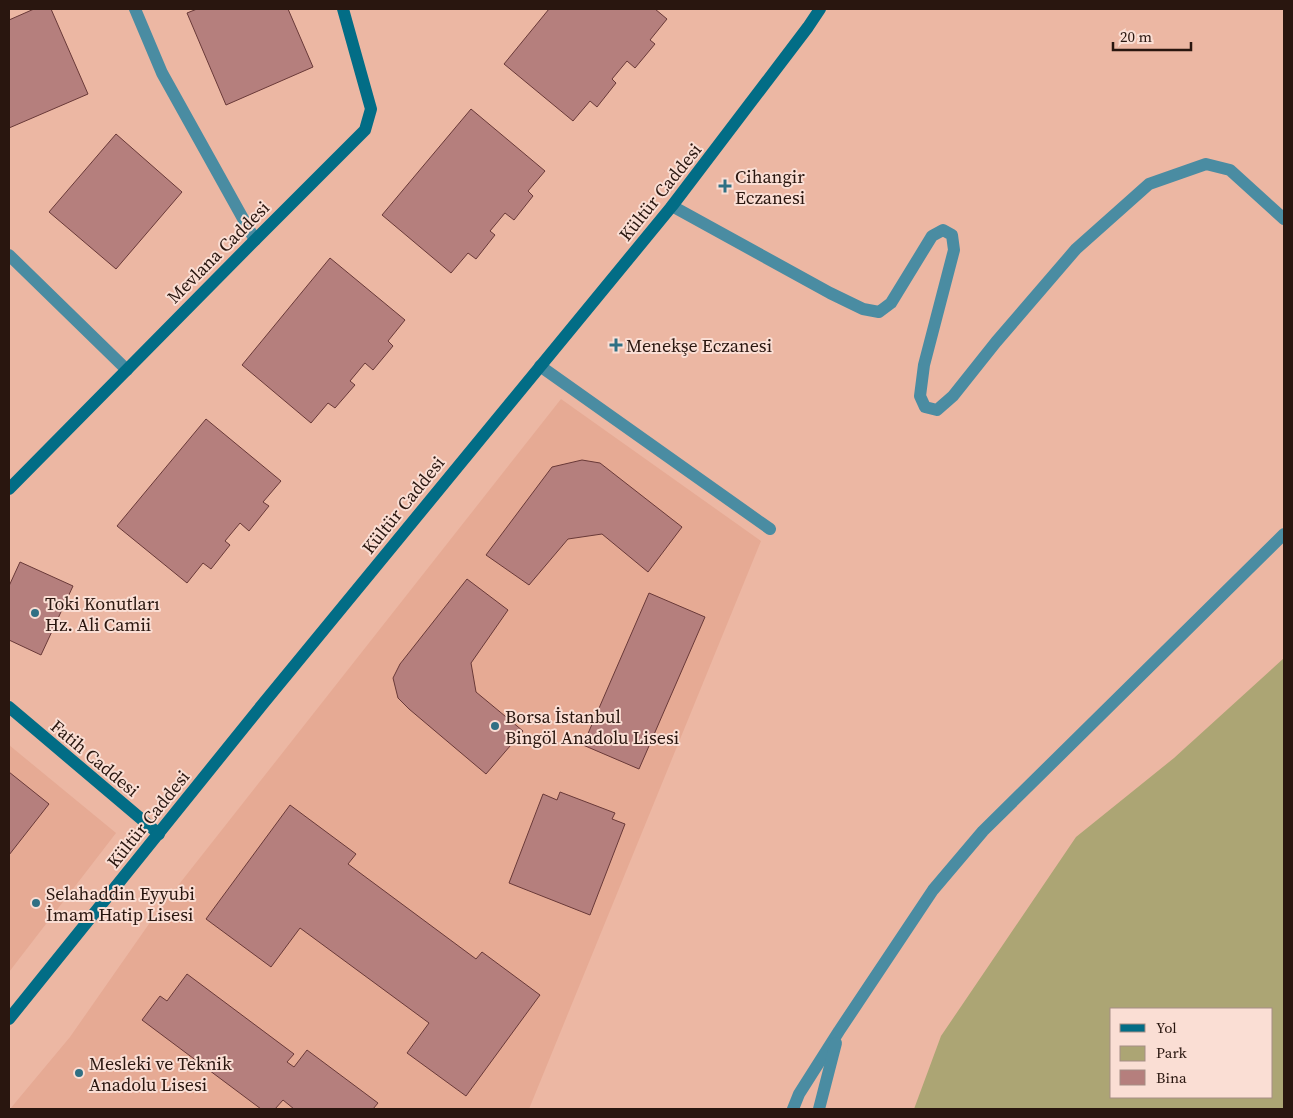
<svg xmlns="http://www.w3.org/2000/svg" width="1293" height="1118" viewBox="0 0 1293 1118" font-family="'Source Serif 4',serif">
	<rect width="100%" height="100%" fill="#ecb7a3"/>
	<!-- built -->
	<g fill="#e6aa94">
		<polygon points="561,399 761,541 529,1109 10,1109 70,1037 158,911"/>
		<polygon points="9,745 116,833 9,972"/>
	</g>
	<!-- green -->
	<path fill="#aca574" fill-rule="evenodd" d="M 1284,658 L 1284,1109 L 914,1109 L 941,1036 L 1076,837 L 1174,758 ZM 1112,1009 L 1272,1009 L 1272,1097 L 1112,1097 Z"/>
	<!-- building -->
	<g fill="#b57f7d" stroke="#693938">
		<polygon points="34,9 51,9 88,94 9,128 9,20"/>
		<polygon points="197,9 288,9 313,67 226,105 187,13"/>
		<polygon points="549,9 655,9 667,19 650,40 655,44 635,68 627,61 612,79 616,83 597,107 590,101 573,121 504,64"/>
		<polygon points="471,109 545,171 528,191 533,196 514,220 505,213 490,231 495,235 476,259 468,253 451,273 382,215"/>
		<polygon points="116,134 182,192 116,269 49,212"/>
		<polygon points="330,258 405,320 388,341 393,346 373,370 365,363 350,381 355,385 335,408 328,403 311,423 242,365"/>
		<polygon points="206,419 281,481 263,502 269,506 249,531 240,523 225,541 230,545 211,569 203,563 187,583 117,526"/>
		<polygon points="582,460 600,463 682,527 648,572 602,534 568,539 529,585 486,555 552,467"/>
		<polygon points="20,562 73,586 41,655 9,640 9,586"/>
		<polygon points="467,579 508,610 471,663 476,692 523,731 486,774 409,709 398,698 393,678 400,664"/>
		<polygon points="649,593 705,617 639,769 583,745"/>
		<polygon points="9,772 49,804 9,855"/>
		<polygon points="560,792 615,813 612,819 625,824 590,915 509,883 543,794 557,800"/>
		<polygon points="290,805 356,854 348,864 476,959 482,952 540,995 466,1096 407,1053 429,1023 300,928 271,967 206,919"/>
		<polygon points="187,974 294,1054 287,1062 294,1067 307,1050 378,1103 373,1109 294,1109 283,1100 275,1109 261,1109 142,1020 160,996 167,1001"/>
	</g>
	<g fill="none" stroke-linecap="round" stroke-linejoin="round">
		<!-- street -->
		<g stroke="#4a8ca2" stroke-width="12">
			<polyline points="135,9 162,73 255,240"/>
			<polyline points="672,206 830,293 863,309 879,312 891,303 932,236 943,230 952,235 954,250 924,365 920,396 925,407 937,410 953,396 996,342 1076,249 1149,184 1206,164 1230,170 1284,219"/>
			<polyline points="9,255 127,370"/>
			<polyline points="540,366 770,529"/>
			<polyline points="793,1109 799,1094 839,1031 933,890 983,831 1284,534"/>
			<polyline points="819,1109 836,1043"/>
		</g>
		<!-- secondary -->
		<g stroke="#026d86" stroke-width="12">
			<polyline points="9,489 255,240 365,130 371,109 343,9"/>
			<polyline points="9,707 159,834"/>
			<polyline points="9,1019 262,705 672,206 808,27 820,9"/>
		</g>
	</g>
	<!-- markers -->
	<g fill="#307084" stroke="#faded4" stroke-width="2">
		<path d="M722.5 178.5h5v5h5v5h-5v5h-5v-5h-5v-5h5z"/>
		<path d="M613.5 337.5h5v5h5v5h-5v5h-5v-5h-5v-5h5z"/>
		<circle cx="35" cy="613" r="5"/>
		<circle cx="495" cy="726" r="5"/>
		<circle cx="36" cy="903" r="5"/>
		<circle cx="79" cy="1073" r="5"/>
	</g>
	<g text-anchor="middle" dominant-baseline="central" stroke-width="4" stroke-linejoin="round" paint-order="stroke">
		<!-- poi labels -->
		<g font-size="18" fill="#29160f" stroke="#faded4" text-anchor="start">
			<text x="735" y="176">Cihangir<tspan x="735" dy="21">Eczanesi</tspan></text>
			<text x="626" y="345">Menekşe Eczanesi</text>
			<text x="45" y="603">Toki Konutları<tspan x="45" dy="21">Hz. Ali Camii</tspan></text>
			<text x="505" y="716">Borsa İstanbul<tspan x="505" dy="21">Bingöl Anadolu Lisesi</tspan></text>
			<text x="46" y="893">Selahaddin Eyyubi<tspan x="46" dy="21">İmam Hatip Lisesi</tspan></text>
			<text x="89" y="1063">Mesleki ve Teknik<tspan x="89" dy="21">Anadolu Lisesi</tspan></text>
		</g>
		<!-- street labels -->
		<g font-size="18" fill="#29160f" stroke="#faded4">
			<text transform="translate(660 192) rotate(-51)">Kültür Caddesi</text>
			<text transform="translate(218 252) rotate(-45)">Mevlana Caddesi</text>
			<text transform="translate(403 505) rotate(-51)">Kültür Caddesi</text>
			<text transform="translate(95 758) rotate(40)">Fatih Caddesi</text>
			<text transform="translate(148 819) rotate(-51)">Kültür Caddesi</text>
		</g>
	</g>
	<!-- border -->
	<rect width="1293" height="1118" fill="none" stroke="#29160f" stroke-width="20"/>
	<!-- legend -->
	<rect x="1110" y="1008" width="162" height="90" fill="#faded4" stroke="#a68e85"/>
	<rect x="1120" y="1024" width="25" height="8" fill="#026d86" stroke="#a68e85"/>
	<text x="1156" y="1033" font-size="15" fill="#29160f">Yol</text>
	<rect x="1120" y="1046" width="25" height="15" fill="#aca574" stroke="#a68e85"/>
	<text x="1156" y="1058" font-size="15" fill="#29160f">Park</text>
	<rect x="1120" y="1070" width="25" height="15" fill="#b57f7d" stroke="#a68e85"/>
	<text x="1156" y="1083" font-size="15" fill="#29160f">Bina</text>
	<!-- scale -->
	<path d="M1113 42v8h78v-8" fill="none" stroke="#29160f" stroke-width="2.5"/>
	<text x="1120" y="42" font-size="15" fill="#29160f" stroke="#faded4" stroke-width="4" paint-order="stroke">20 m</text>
</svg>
